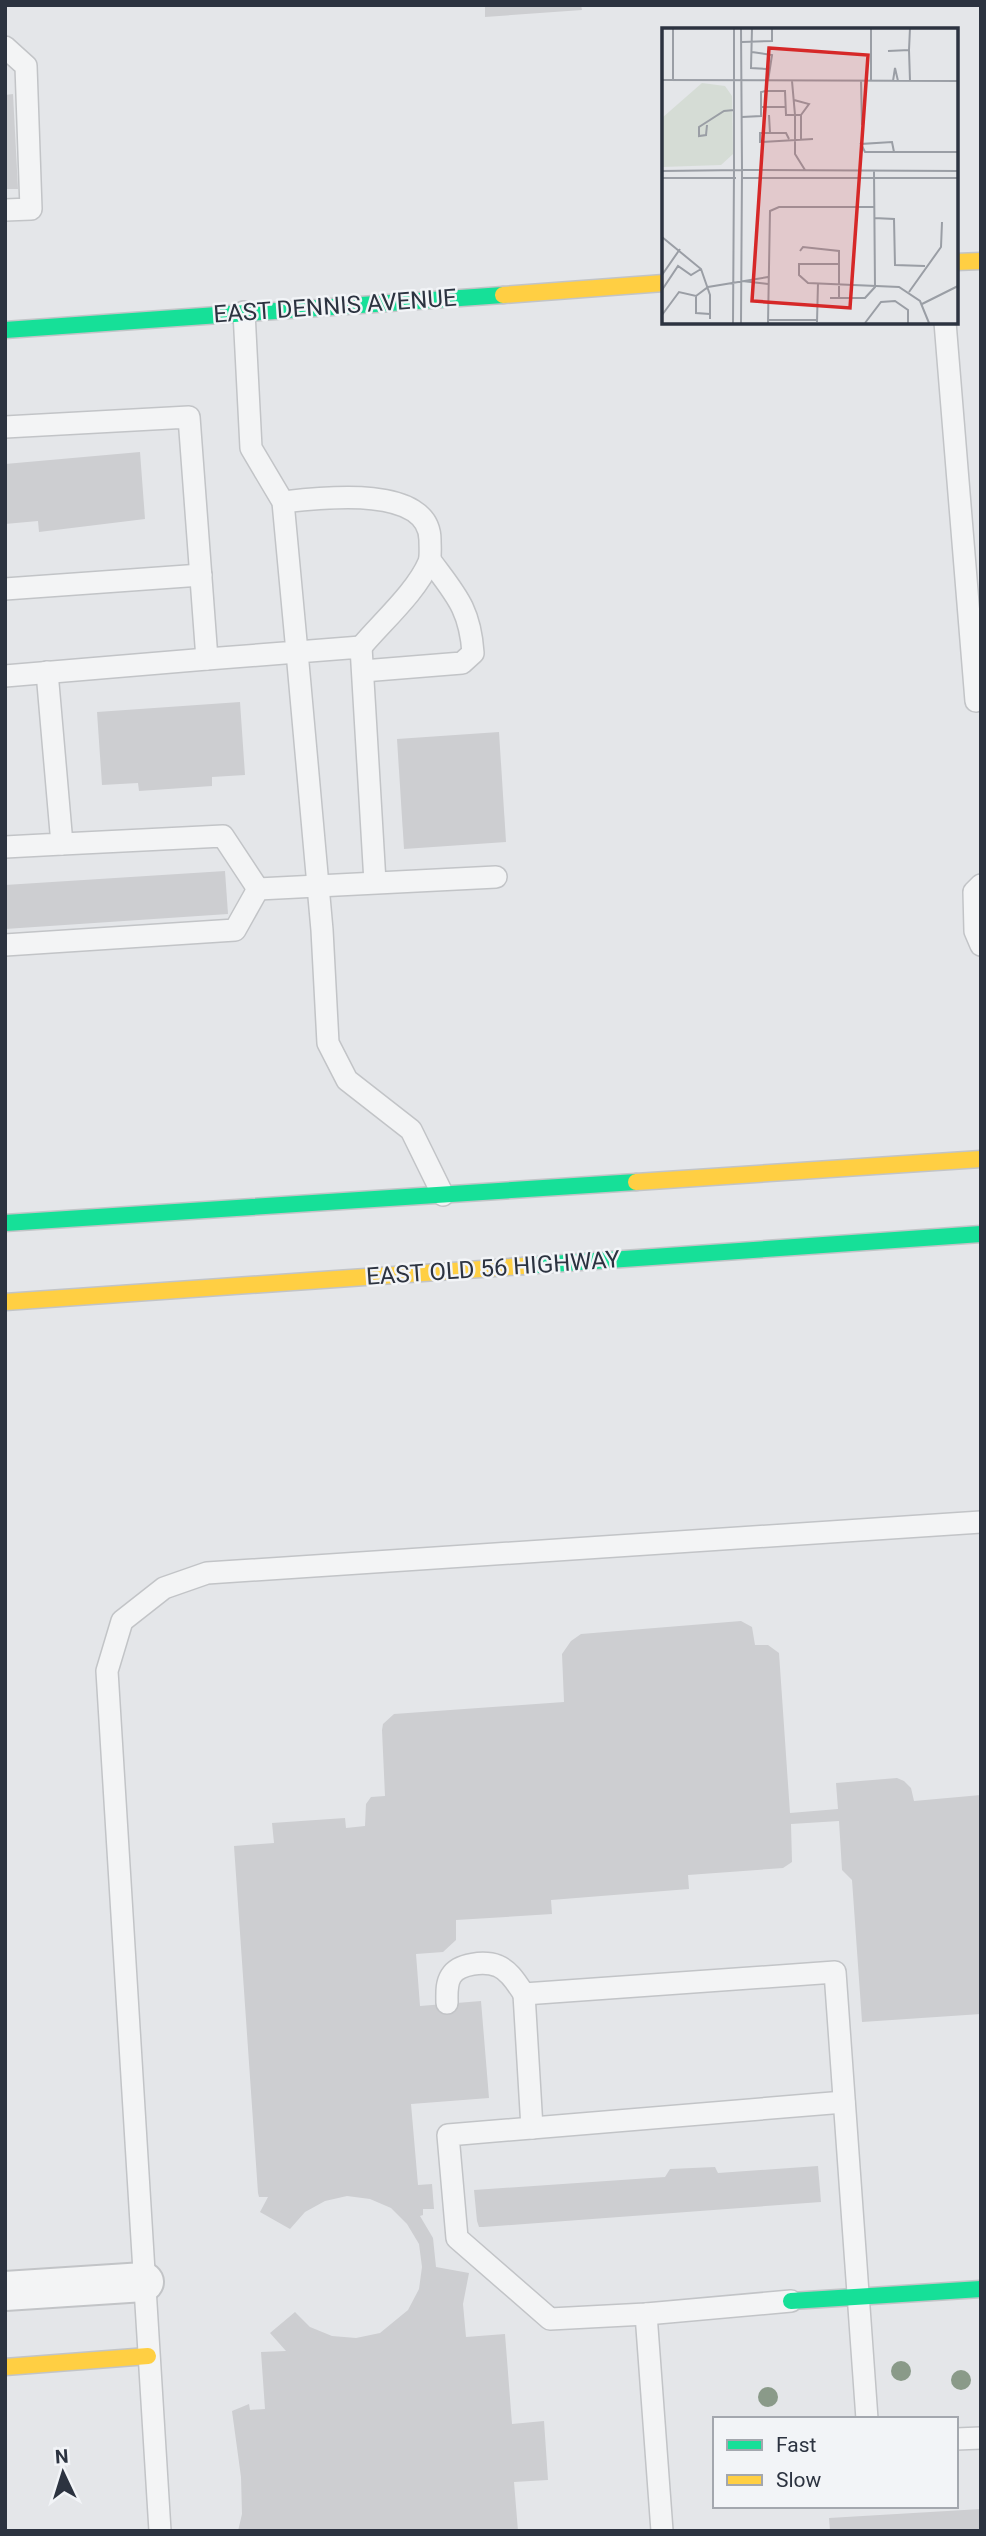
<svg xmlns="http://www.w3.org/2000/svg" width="986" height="2536" viewBox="0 0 986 2536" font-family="Roboto,sans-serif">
	<rect width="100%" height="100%" fill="#e4e6e9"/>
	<!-- building -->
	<g fill="#cdced1">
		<polygon points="485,5 581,5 582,10 485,17"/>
		<polygon points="13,94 18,189 5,189 5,95"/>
		<polygon points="140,452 145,519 39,532 38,521 5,524 5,464"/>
		<polygon points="240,702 245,775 212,777 212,786 139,791 138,783 102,785 97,712"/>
		<polygon points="499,732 506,842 404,849 397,739"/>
		<polygon points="225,871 228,914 5,929 5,885"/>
		<polygon points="741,1621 752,1627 755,1645 768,1645 779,1653 790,1813 838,1809 836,1783 897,1778 904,1781 911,1788 914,1801 981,1795 981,2014 862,2022 852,1880 842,1870 839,1821 791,1824 792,1862 783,1868 688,1875 689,1889 551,1900 552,1914 456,1920 456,1940 443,1952 416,1954 420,2006 481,2001 489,2098 411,2104 418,2185 432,2184 434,2209 423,2209 423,2215 420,2216 433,2238 436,2267 469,2273 463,2304 466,2337 505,2334 512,2424 544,2421 548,2480 514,2482 518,2531 238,2531 242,2514 241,2477 232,2411 249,2404 250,2410 265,2409 261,2352 286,2351 270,2333 295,2312 310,2327 332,2336 356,2338 380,2333 408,2310 419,2289 422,2267 419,2244 407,2224 391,2208 370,2199 347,2196 325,2201 305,2212 290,2229 260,2212 268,2197 259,2197 258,2193 234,1846 274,1843 272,1823 345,1818 346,1828 365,1826 366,1804 371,1797 385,1796 382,1730 383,1724 394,1714 564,1702 562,1654 571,1641 581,1634"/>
		<polygon points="818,2166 821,2202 483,2227 479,2227 477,2221 474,2190 665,2177 670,2169 715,2167 718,2173"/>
		<polygon points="981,2509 981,2531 830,2531 829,2518"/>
	</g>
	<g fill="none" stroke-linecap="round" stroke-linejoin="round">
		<!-- lane casing -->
		<g stroke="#c2c4c7" stroke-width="24">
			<g id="lane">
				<polyline points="5,47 26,66 31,209 5,210"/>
				<polyline points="945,322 976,701"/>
				<polyline points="5,427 189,417 207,659 297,652 283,502 251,448 244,312"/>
				<path d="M 283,502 C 319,498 430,484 430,540 C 430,547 431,556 429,562 C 417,591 382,622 361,647"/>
				<polyline points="5,589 201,575"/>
				<path d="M 363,671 L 462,663 L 473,653 C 470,608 455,594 430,560"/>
				<polyline points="5,676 207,659"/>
				<polyline points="62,844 223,836 258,889"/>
				<polyline points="5,847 62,844 47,672"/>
				<polyline points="375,882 361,647 297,652 322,930 328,1043 347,1080 411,1130 443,1195"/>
				<polyline points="981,885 974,892 975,931 981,945"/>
				<polyline points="258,889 496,877"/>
				<polyline points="5,945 235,930 258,889"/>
				<polyline points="524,1994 532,2128"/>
				<path d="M 447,2003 C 447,1994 446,1984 451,1976 C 459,1963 485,1961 498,1966 C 510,1971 517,1984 524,1994 L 835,1972 L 867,2419"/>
				<polyline points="791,2301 646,2314 550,2319 457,2238 448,2135 844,2102"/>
				<polyline points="646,2314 662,2531"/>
				<polyline points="956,2439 981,2438"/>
				<polyline points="160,2531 107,1671 122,1621 164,1588 207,1573 981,1522"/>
			</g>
		</g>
		<!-- street casing -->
		<g stroke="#c2c4c7" stroke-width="42">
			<polyline id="street" points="5,2291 144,2282"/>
		</g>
		<!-- fast casing -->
		<g stroke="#c2c4c7" stroke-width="19">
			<g id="fast">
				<polyline points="5,330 503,295"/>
				<polyline points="5,1223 636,1182"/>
				<polyline points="523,1266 981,1234"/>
				<polyline points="791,2301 981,2289"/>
			</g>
		</g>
		<!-- slow casing -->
		<g stroke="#c2c4c7" stroke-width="19">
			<g id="slow">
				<polyline points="956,262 981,261"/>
				<polyline points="503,295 664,283"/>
				<polyline points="636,1182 981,1159"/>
				<polyline points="5,1302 523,1266"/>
				<polyline points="5,2367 148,2356"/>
			</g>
		</g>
		<!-- lane -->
		<use href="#lane" stroke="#f3f4f5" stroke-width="21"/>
		<!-- street -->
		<use href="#street" stroke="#f3f4f5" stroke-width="38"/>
		<!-- fast -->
		<use href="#fast" stroke="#16e098" stroke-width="16"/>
		<!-- slow -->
		<use href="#slow" stroke="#ffcf43" stroke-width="16"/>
	</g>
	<!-- trees -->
	<g fill="#8a9a89">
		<circle cx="901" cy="2371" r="10"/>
		<circle cx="961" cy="2380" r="10"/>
		<circle cx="768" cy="2397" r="10"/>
	</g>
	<g text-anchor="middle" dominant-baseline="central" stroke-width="5" stroke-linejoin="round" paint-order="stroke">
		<!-- street labels -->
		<g font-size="24" fill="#2c3340" stroke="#f2f4f7">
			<text transform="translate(335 306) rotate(-4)">EAST DENNIS AVENUE</text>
			<text transform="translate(493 1268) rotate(-4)">EAST OLD 56 HIGHWAY</text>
		</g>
	</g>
	<!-- overview -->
	<g transform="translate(662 28)">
		<rect width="296" height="296" fill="#e4e6e9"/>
		<path d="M 40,55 L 63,58 L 70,68 L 71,126 L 59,137 L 0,139 L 0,90 Z" fill="#d5dcd5"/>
		<path fill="none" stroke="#9a9ea5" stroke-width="2" d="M 79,0 L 80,142 L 296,143M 90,0 L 89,40 L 105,41M 209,0 L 209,53M 80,14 L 110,13 L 110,0M 247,22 L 248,0M 226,23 L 247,22 L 248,53M 90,24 L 110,27 L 106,53M 0,52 L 296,53M 11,52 L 11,0M 199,53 L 200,97M 231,53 L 233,40 L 236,53M 132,72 L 147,76 L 139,87M 99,79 L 124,79M 107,87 L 108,105 L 98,105 L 98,114 L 151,111M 133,87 L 133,126 L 143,142M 133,87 L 139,87 L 139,111M 80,89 L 99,88 L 99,64 L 104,63 L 123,63 L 124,87 L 133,87 L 130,53M 45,97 L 44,107 L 37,108 L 37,99 L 62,83 L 72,82M 108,105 L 124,105 L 127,111M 232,124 L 230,114 L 199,116 L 203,124 L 296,124M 72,142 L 72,0M 0,143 L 80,142 L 79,295M 0,150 L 74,150M 80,150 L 296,150M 212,190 L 232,191 L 233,237 L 263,238M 0,209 L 39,241 L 48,267 L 48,291M 138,223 L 141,219 L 177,223 L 177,270M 177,236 L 137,236 L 137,247 L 146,255 L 237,259 L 258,273 L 267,295M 0,247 L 18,221M 80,253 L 106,256M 0,262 L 16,238 L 29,247 L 39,241M 247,264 L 279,219 L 280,194M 34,268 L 34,285 L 48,286M 168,270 L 203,270 L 213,259 L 212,143M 260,276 L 296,258M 0,287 L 17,264 L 34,268 L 46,259 L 106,249M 106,292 L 156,292M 155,294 L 156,255M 71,295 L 72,142M 106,295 L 108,183 L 117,179 L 212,179M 203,295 L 219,274 L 233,273 L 246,282 L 246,295"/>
		<path fill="#d62828" fill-opacity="0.15" stroke="#d62828" stroke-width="3.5" d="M 107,20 L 206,27 L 188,280 L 90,273 Z"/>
		<rect width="296" height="296" fill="none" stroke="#2c3340" stroke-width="3.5"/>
	</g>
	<!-- border -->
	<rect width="986" height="2536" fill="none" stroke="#2c3340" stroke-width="14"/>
	<!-- legend -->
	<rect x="713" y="2417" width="245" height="91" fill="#f2f4f7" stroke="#a3a7ae" stroke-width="2"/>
	<rect x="727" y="2440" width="35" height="10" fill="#16e098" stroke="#a3a7ae" stroke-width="2"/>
	<text x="776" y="2452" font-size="21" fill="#2c3340">Fast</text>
	<rect x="727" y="2475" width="35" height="10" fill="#ffcf43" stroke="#a3a7ae" stroke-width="2"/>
	<text x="776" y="2487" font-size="21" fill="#2c3340">Slow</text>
	<!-- north arrow -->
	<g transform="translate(63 2473) rotate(356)" stroke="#f2f4f7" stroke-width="5" paint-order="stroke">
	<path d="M0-5L12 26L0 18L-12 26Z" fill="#2c3340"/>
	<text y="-10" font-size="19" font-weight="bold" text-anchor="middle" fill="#2c3340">N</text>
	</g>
</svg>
